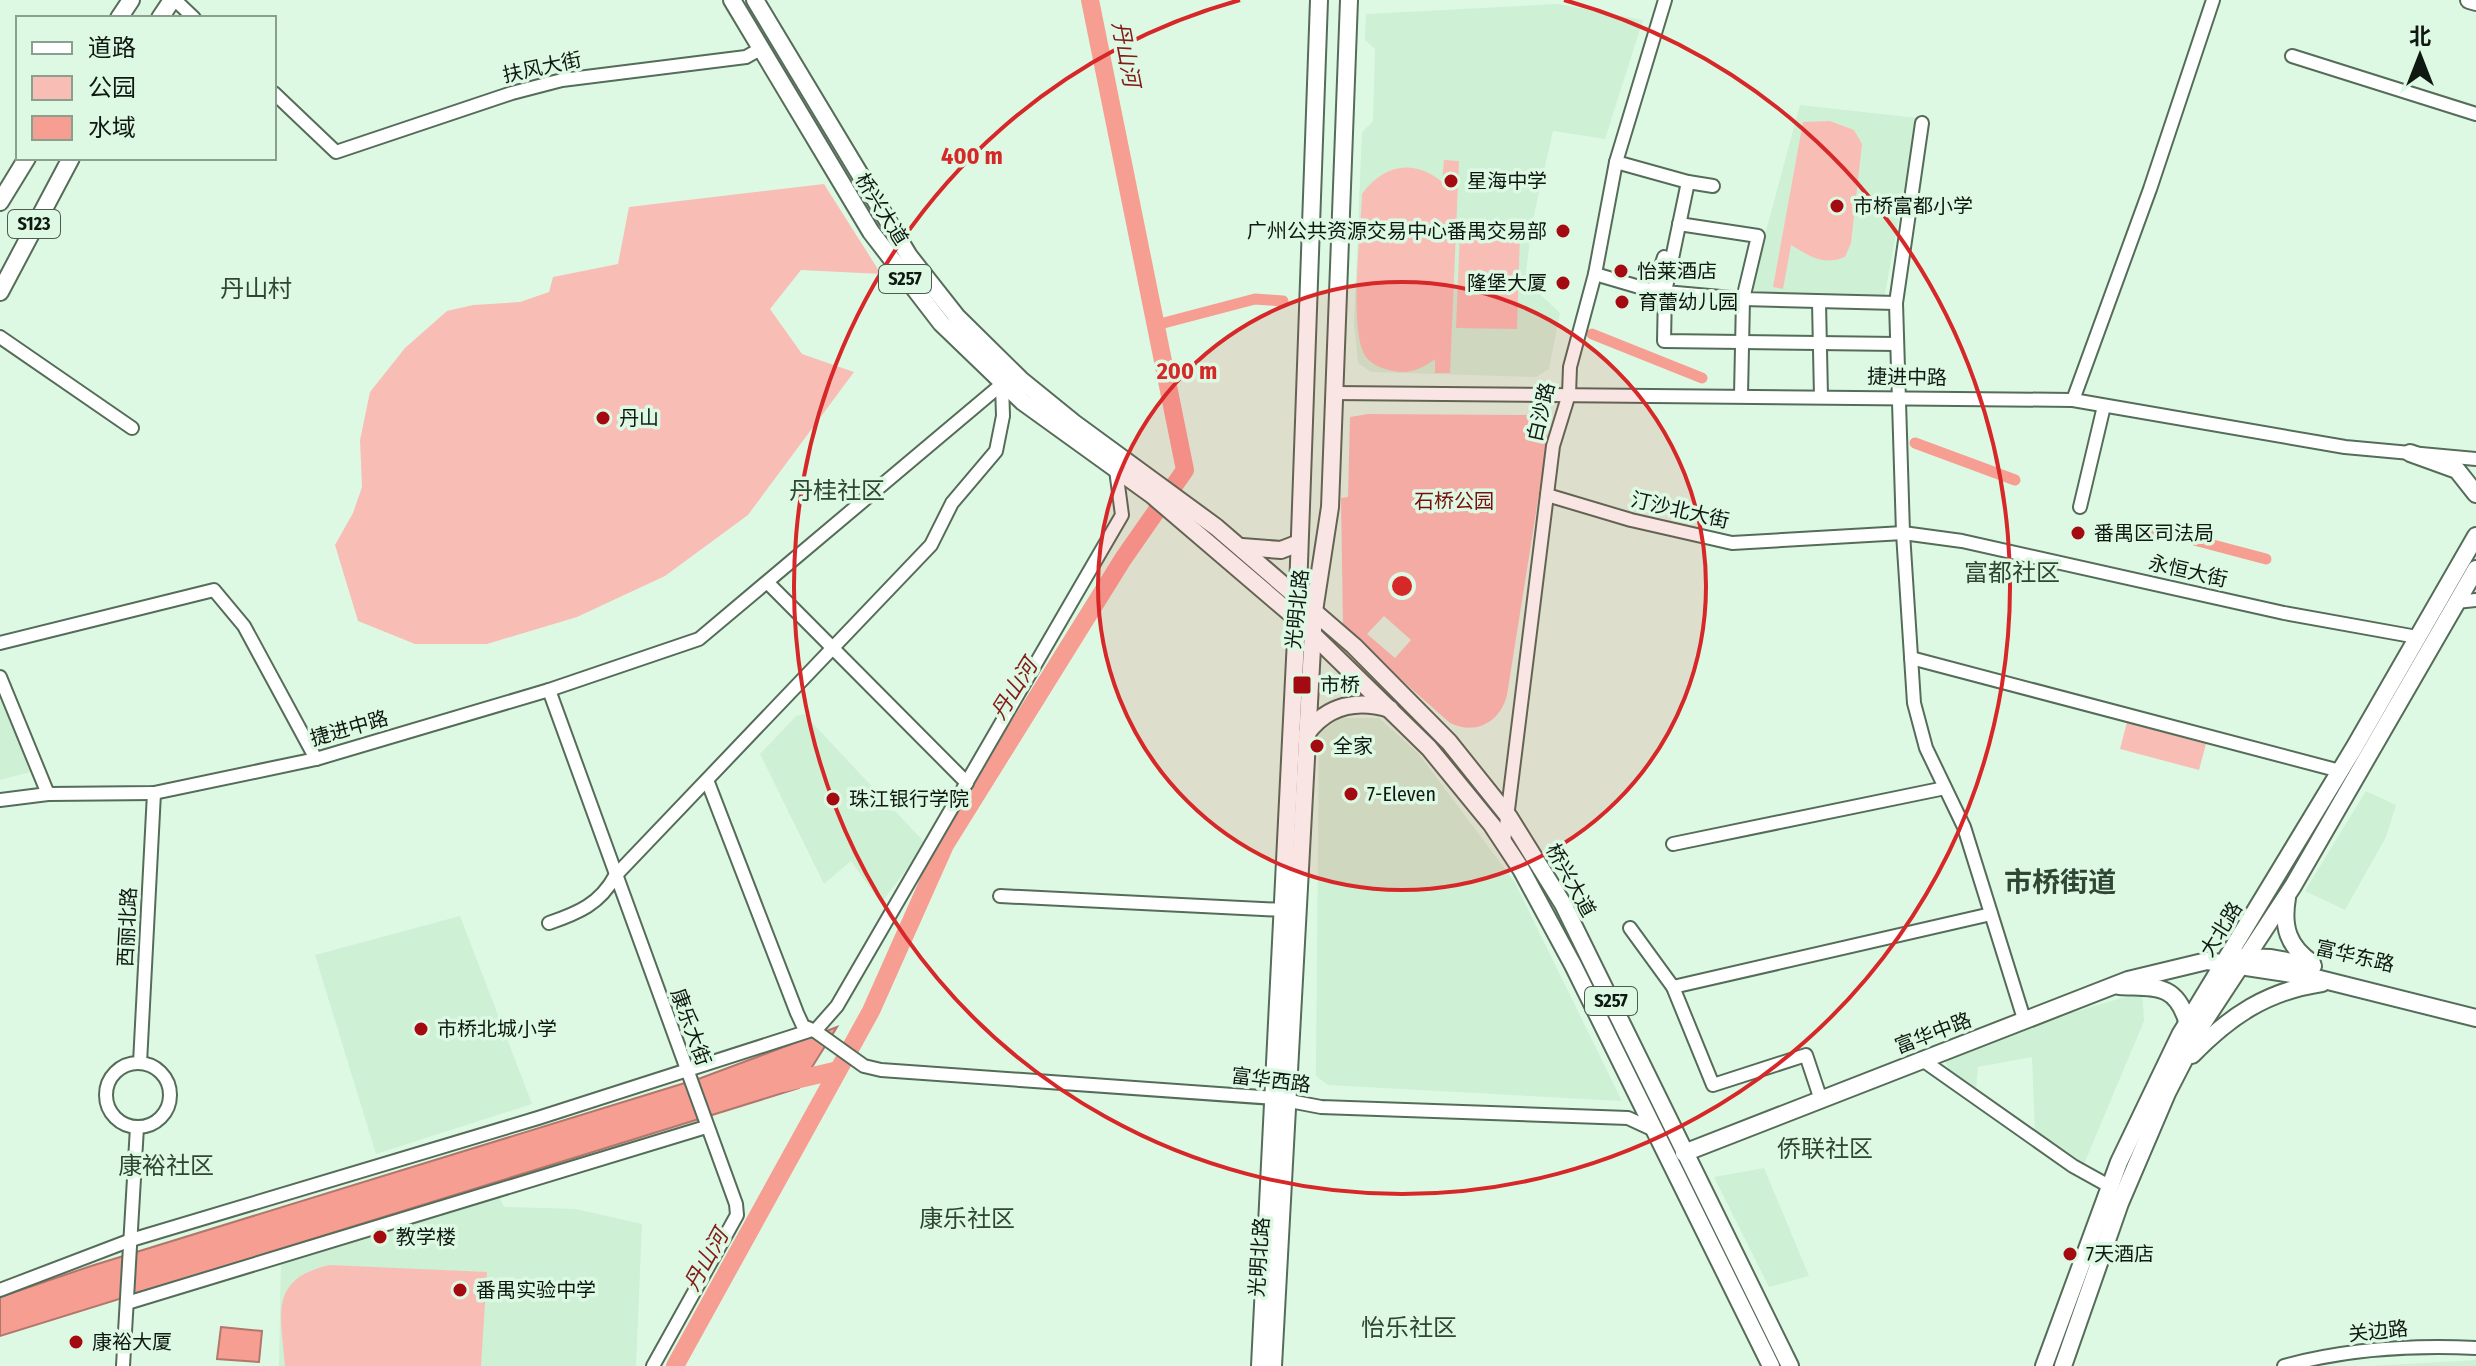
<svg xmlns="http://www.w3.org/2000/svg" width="2476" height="1366" viewBox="0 0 2476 1366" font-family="'Fira Sans Condensed','Noto Sans SC',sans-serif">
	<rect width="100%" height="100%" fill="#def9e3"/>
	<!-- built -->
	<g fill="#cef0d4">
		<polygon points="1558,4 1643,20 1605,139 1553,131 1532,224 1525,280 1560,313 1549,369 1536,377 1371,372 1358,363 1354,324 1362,132 1373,121 1375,49 1365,40 1366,14"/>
		<polygon points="1800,105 1917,118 1884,299 1749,294"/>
		<polygon points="0,695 30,772 0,780"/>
		<polygon points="804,714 926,844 881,903 851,861 824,884 760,754 796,716"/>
		<polygon points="1340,718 1379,718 1418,753 1514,881 1622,1101 1328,1085 1316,1076 1319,734"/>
		<polygon points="2366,791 2396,805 2386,837 2345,910 2305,891"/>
		<polygon points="460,916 532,1104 376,1154 315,955"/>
		<polygon points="2142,992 2144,1021 2084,1164 2035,1131 2032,1057 1978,1067 1976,1089 1952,1075 1943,1058 2030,1025"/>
		<polygon points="1764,1168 1809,1276 1769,1287 1714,1177"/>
		<polygon points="498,1194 504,1207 576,1209 642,1224 636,1366 279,1366 281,1258"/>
		<polygon points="2476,1360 2476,1366 2371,1366"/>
	</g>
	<!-- green -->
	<g fill="#f8beb6" fill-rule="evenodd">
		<path d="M 1830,121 L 1854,130 L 1862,144 L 1851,243 L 1845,257 C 1823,266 1810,256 1791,245 L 1783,289 L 1773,287 L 1803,122 Z"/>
		<path d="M 1444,160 L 1459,161 L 1450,373 L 1435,373 L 1435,359 C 1420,370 1408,375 1389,370 C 1380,368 1369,363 1364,354 C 1349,324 1361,231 1362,194 C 1384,164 1414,159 1442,182 Z"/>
		<polygon points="824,184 881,274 801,270 770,309 802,354 854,372 748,515 665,576 577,617 487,644 415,644 358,621 335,545 353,513 362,487 360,440 370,392 405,348 447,311 473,305 520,302 549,292 553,277 618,264 629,207"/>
		<polygon points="1460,232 1520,233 1517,329 1456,328"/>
		<path d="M 1368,414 L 1530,415 L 1542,418 L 1548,437 L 1507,695 C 1501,721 1476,736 1450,723 L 1343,628 L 1341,498 L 1348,497 L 1350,417 ZM 1384,616 L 1411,640 L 1395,658 L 1367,634 Z"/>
		<polygon points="2127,722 2206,744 2199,770 2120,749"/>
		<path d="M 329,1265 L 487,1272 L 481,1366 L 285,1366 C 281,1314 268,1280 329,1265 Z"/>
	</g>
	<!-- water -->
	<g fill="#f79e93" stroke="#b1766c" stroke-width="2">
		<polygon points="837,1027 799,1088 0,1336 0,1297 91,1266 701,1078"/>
		<polygon points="221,1327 262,1331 259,1362 217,1359"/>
	</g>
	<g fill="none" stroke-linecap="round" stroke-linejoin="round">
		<!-- canal -->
		<g stroke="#f79e93" stroke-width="11">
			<polyline points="1156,325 1255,299 1283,301"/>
			<polyline points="1592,334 1702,378"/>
			<polyline points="1915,443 2015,480"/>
			<polyline points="2145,527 2266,559"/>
		</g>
		<!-- river -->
		<g stroke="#f79e93" stroke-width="18">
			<polyline points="783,1083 838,1070"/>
			<polyline points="675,1366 871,1011 945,845 1123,559 1185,470 1090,0"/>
		</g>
		<!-- minor casing -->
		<g stroke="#556c59" stroke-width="16">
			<g id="minor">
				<polyline points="175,0 194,18"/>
				<polyline points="2292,56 2476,114"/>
				<polyline points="274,93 336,152 512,93 562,80 746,57 762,48"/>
				<polyline points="1922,123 1896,303 1903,533 1914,703 1926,748 1964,827 2024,1019"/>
				<polyline points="1616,162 1688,182 1665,292 1743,299 1741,395"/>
				<polyline points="1688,182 1713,186"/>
				<polyline points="1679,224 1758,236 1743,299 1896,303"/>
				<polyline points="1595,274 1653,291 1664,257"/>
				<polyline points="1665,292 1664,341 1897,344"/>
				<polyline points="1819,302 1821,397"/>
				<polyline points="0,337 132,428"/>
				<polyline points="1334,393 2073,400 2345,447 2476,459"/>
				<polyline points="2073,400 2150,189 2213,0"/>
				<polyline points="1547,495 1631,520 1732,543 1903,533 1962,541 2284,613 2417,637"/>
				<polyline points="2080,507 2104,406"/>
				<polyline points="768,583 967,783"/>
				<polyline points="2456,602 2476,600"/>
				<polyline points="0,643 214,590 244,626 316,759"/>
				<polyline points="1911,658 2340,771"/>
				<polyline points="0,677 48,794"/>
				<polyline points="549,690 736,1204 737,1215 653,1366"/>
				<polyline points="707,780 797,1013 803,1026 815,1031 837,1006 1122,515 1116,470"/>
				<polyline points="0,800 48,794 154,793 316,759 549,690 699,639 1002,384"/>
				<polyline points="1504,842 1553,446 1569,394 1570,367 1595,274 1616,162 1665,0"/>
				<polyline points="1673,844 1945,788"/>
				<polyline points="1000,896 1283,910"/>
				<path d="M 549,923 C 578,913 600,904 615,876 L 931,545 L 952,503 L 996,451 L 1003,416 L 1002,384"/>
				<polyline points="1630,928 1673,987 1713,1085 1806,1055 1820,1097"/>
				<polyline points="1673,987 1991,914"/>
				<polyline points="815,1031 864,1066 881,1070 1274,1098 1321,1107 1628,1118 1654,1130"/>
				<polyline points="1921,1059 2073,1166 2109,1186"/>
				<polyline points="140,1063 154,793"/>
				<circle cx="138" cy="1095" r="32"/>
				<polyline points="0,1290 131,1240 538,1118 809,1031"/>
				<polyline points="127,1303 706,1127"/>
				<polyline points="123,1366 137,1127"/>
				<path d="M 2284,1366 C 2346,1349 2413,1345 2476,1348"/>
			</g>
		</g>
		<!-- major casing -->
		<g stroke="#556c59" stroke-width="20">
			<g id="major">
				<polyline points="732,0 871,232 941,323 1023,402 1152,495 1297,619 1429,748 1492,825 1521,869 1573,965 1771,1366"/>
				<polyline points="755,0 909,256 957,317 1021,380 1074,423 1216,527 1354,646 1449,742 1509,817 1563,904 1790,1366"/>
				<polyline points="2469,0 2476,2"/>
				<polyline points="119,18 131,0"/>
				<polyline points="160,18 172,0"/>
				<polyline points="0,202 27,158"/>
				<polyline points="0,292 71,158"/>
				<polyline points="2410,453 2457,470 2476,494"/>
				<polyline points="1242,547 1281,550 1299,543"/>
				<path d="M 1307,733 C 1328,705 1357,699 1390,709"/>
				<path d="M 2287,898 C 2282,927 2288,946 2312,963"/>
				<polyline points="2237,957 2271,958 2313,966"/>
				<path d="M 2119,986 C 2154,988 2175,982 2187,1021"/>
				<path d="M 2192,1055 C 2230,1016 2267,991 2322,983"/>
				<polyline points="1684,1153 2128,980 2207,961 2312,977 2476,1018"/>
				<polyline points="1260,1366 1297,619 1319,0"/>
				<polyline points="1273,1366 1314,611 1330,507 1349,0"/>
				<polyline points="2044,1366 2119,1162 2180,1035 2354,748 2476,536"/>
				<polyline points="2063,1366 2120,1203 2167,1093 2203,1023 2293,886 2476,569"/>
			</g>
		</g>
		<!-- minor -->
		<use href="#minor" stroke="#fff" stroke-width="12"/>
		<!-- major -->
		<use href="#major" stroke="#fff" stroke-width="16"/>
	</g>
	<!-- distance rings -->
	<circle cx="1402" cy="586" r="304" fill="#d62828" fill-opacity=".12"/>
	<g fill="none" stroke="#d62828" stroke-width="4">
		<circle cx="1402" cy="586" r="304"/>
		<path d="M1564 0A608 608 0 1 1 1240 0"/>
	</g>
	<!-- markers -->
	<g fill="#a30b10" stroke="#def9e3" stroke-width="3">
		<circle cx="1451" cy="181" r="8"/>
		<circle cx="1837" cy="206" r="8"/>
		<circle cx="1563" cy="231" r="8"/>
		<circle cx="1621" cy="271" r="8"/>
		<circle cx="1563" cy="283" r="8"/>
		<circle cx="1622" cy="302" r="8"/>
		<circle cx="603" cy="418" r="8"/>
		<circle cx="2078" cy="533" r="8"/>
		<rect x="1292" y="675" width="20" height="20" rx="4"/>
		<circle cx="1317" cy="746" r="8"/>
		<circle cx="1351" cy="794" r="8"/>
		<circle cx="833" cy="799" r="8"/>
		<circle cx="421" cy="1029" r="8"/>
		<circle cx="380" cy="1237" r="8"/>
		<circle cx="2070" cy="1254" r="8"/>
		<circle cx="460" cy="1290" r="8"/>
		<circle cx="76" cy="1342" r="8"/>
	</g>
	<g text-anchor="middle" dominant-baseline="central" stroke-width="7" stroke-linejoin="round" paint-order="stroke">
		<!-- shield labels -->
		<g fill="#def9e3" stroke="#4d5c50" stroke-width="2">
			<rect x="8" y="210" width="52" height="28" rx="6"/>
			<rect x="879" y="265" width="52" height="28" rx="6"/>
			<rect x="1585" y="987" width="52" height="28" rx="6"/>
		</g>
		<g font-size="18" font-weight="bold" fill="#0f1911">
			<text x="34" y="224">S123</text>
			<text x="905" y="279">S257</text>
			<text x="1611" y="1001">S257</text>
		</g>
		<!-- street labels -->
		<g font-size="20" fill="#0f1911" stroke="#def9e3">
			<text transform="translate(542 67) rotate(-12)">扶风大街</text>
			<text transform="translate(882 209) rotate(58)">桥兴大道</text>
			<text transform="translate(1907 377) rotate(1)">捷进中路</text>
			<text transform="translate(1541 412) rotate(-77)">白沙路</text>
			<text transform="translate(1680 510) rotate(13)">汀沙北大街</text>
			<text transform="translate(2188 571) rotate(13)">永恒大街</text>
			<text transform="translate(1297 609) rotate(-84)">光明北路</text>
			<text transform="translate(349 728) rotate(-16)">捷进中路</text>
			<text transform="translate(1571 880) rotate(61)">桥兴大道</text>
			<text transform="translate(127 927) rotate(-87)">西丽北路</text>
			<text transform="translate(2221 929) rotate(-58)">大北路</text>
			<text transform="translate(2355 956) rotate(13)">富华东路</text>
			<text transform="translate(691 1027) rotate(70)">康乐大街</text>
			<text transform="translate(1933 1033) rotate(-21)">富华中路</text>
			<text transform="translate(1271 1080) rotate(7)">富华西路</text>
			<text transform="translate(1259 1257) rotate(-86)">光明北路</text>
			<text transform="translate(2378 1331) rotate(-6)">关边路</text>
		</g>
		<!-- poi labels -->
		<g font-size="20" fill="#0f1911" stroke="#def9e3" text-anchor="start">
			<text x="1467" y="181">星海中学</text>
			<text x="1853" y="206">市桥富都小学</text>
			<text x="1547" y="231" text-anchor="end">广州公共资源交易中心番禺交易部</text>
			<text x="1637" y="271">怡莱酒店</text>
			<text x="1547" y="283" text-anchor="end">隆堡大厦</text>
			<text x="1638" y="302">育蕾幼儿园</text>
			<text x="619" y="418">丹山</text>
			<text x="2094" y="533">番禺区司法局</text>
			<text x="1320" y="685">市桥</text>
			<text x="1333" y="746">全家</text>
			<text x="1367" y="794">7-Eleven</text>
			<text x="849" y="799">珠江银行学院</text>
			<text x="437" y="1029">市桥北城小学</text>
			<text x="396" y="1237">教学楼</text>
			<text x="2086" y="1254">7天酒店</text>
			<text x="476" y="1290">番禺实验中学</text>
			<text x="92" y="1342">康裕大厦</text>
		</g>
		<!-- park labels -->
		<g font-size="20" fill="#780f0f" stroke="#def9e3">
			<text x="1454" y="501">石桥公园</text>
		</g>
		<!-- water labels -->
		<g font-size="22" font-style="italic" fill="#821b18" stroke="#def9e3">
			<text transform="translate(1126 54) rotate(79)">丹山河</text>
			<text transform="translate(1014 689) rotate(-58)">丹山河</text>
			<text transform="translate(706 1260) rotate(-61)">丹山河</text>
		</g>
		<!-- quarter labels -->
		<g font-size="24" fill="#2f4634" stroke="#def9e3">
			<text x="256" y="289">丹山村</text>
			<text x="837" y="491">丹桂社区</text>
			<text x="2012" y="573">富都社区</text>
			<text x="1825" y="1149">侨联社区</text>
			<text x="166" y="1166">康裕社区</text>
			<text x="967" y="1219">康乐社区</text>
			<text x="1409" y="1328">怡乐社区</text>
		</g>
		<!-- district labels -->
		<g font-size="28" font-weight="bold" fill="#2f4634" stroke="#def9e3">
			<text x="2060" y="882">市桥街道</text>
		</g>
	</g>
	<circle cx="1402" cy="586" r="12" fill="#d62828" stroke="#def9e3" stroke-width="4"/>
	<g font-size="24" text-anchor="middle" font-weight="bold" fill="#d62828" stroke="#def9e3" stroke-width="7" stroke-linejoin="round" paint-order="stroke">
		<text x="972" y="164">400 m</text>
		<text x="1187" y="379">200 m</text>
	</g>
	<!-- legend -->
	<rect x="16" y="16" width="260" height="144" fill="#def9e3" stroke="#8b9f8f" stroke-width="2"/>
	<rect x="32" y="42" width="40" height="12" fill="#ffffff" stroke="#8b9f8f" stroke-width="2"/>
	<text x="88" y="56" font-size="24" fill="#0f1911">道路</text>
	<rect x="32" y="76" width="40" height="24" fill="#f8beb6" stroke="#8b9f8f" stroke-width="2"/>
	<text x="88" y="96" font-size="24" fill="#0f1911">公园</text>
	<rect x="32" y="116" width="40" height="24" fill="#f79e93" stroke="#8b9f8f" stroke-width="2"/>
	<text x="88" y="136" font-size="24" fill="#0f1911">水域</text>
	<!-- north arrow -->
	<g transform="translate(2420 56)" stroke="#def9e3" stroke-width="6" paint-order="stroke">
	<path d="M0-6L14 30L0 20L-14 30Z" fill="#0f1911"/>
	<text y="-12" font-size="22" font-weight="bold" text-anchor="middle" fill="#0f1911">北</text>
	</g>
</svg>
